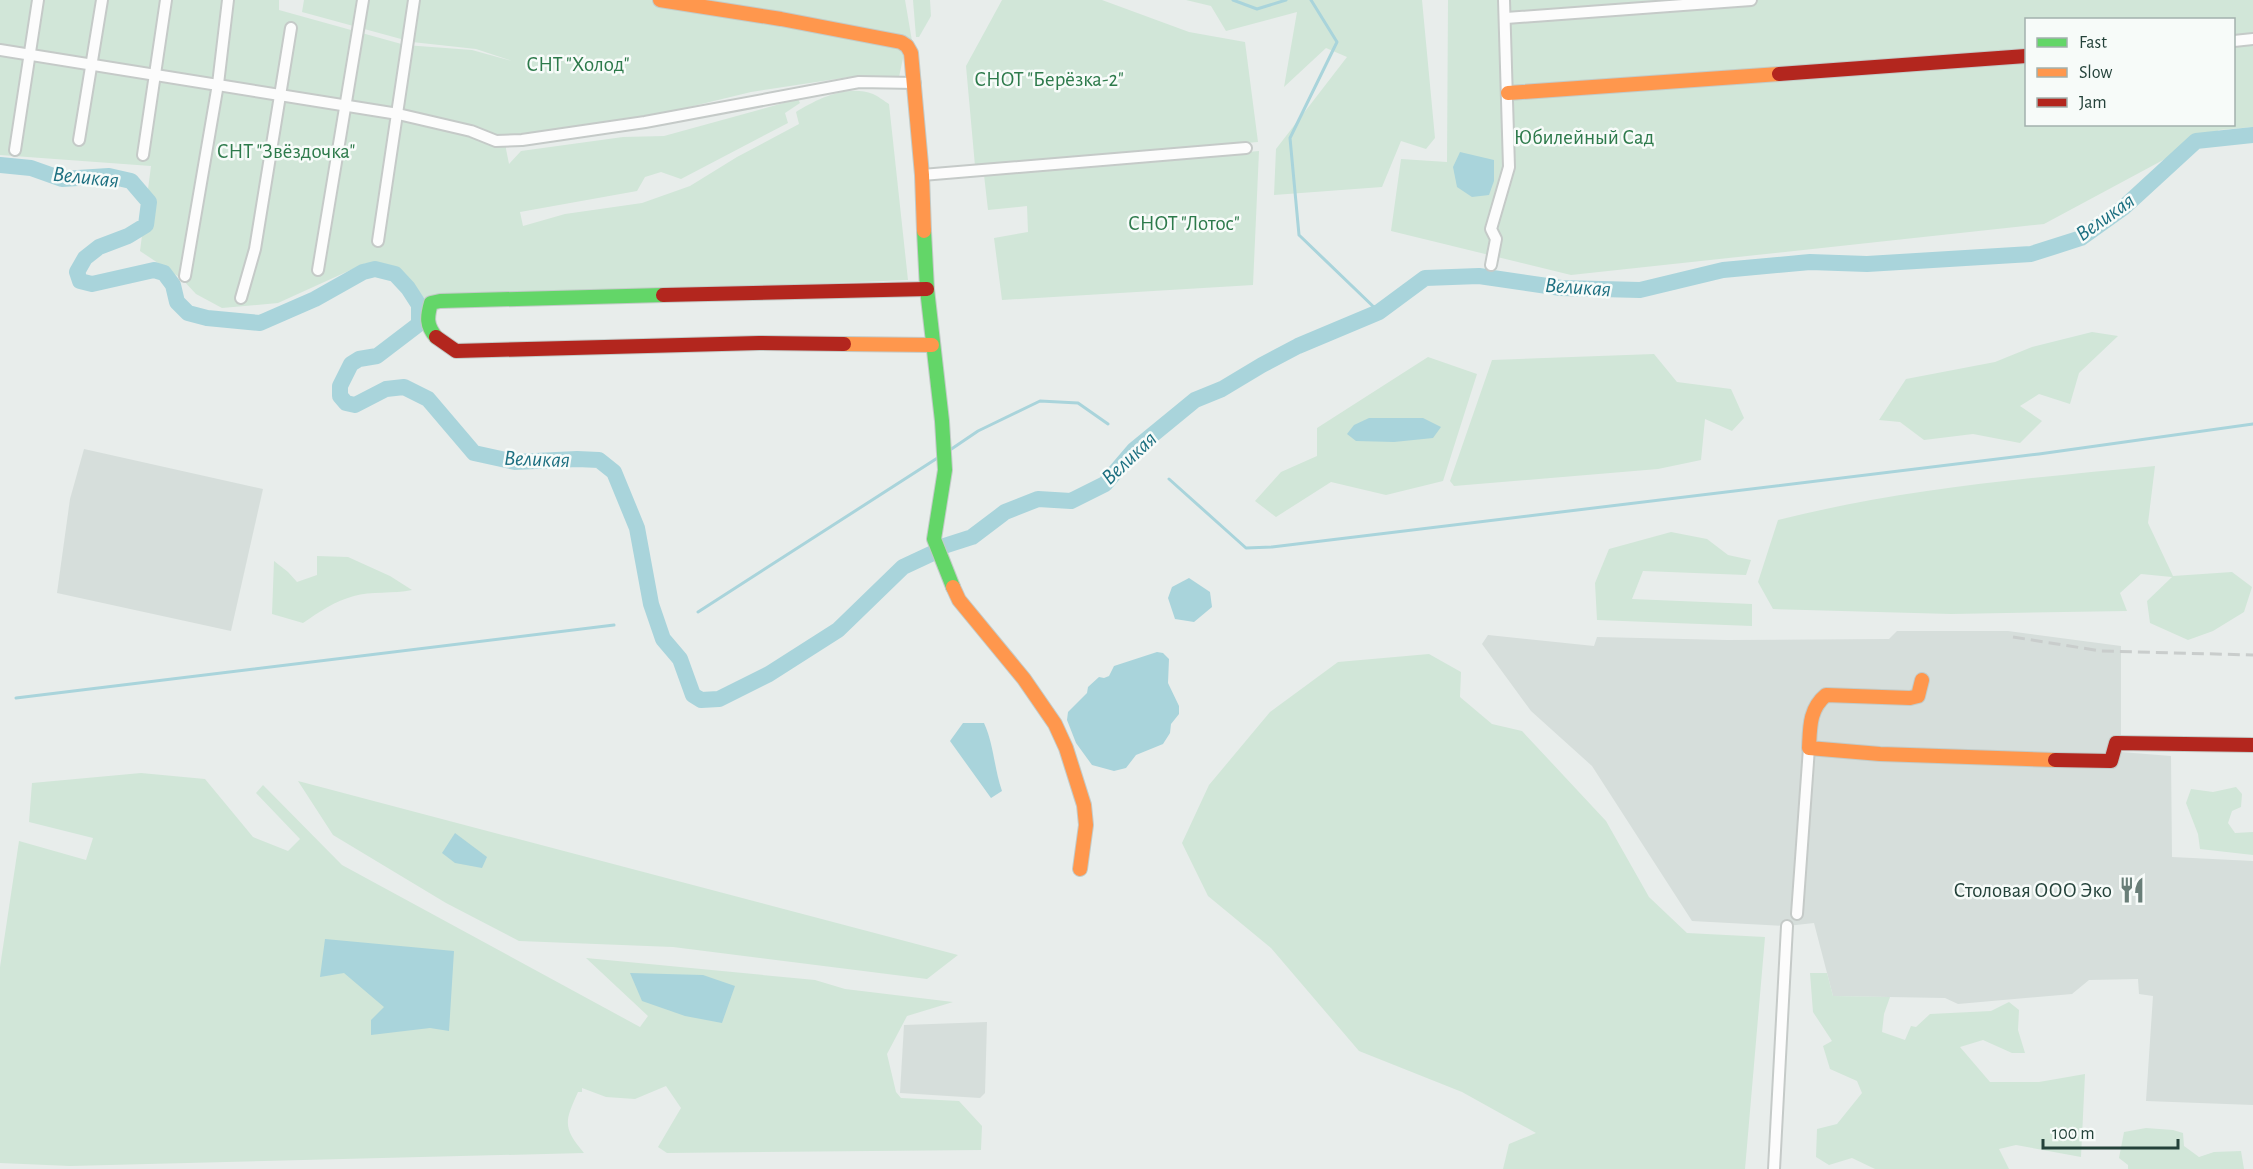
<svg xmlns="http://www.w3.org/2000/svg" width="2253" height="1169" viewBox="0 0 2253 1169" font-family="'Alegreya Sans',sans-serif">
	<rect width="100%" height="100%" fill="#e8edeb"/>
	<!-- built -->
	<g fill="#d6dedb">
		<polygon points="84,449 263,489 231,631 57,593 70,499"/>
		<polygon points="1897,631 2008,631 2121,646 2121,752 2171,756 2172,857 2253,861 2253,1105 2146,1101 2153,996 2139,994 2138,979 2089,980 2072,994 1958,1004 1945,998 1833,996 1814,923 1787,926 1692,921 1592,766 1531,711 1482,644 1488,635 1594,646 1597,637 1727,640 1889,639"/>
		<polygon points="987,1022 985,1093 980,1098 900,1093 904,1025"/>
	</g>
	<!-- green -->
	<g fill="#d1e6d8" fill-rule="evenodd">
		<path d="M 0,0 L 279,0 L 279,10 L 405,45 L 472,50 L 512,61 L 476,49 L 412,42 L 302,12 L 304,0 L 905,0 L 912,41 L 905,49 L 899,77 L 856,76 L 751,92 L 681,109 L 561,133 L 506,139 L 506,149 L 509,164 L 521,151 L 623,137 L 664,136 L 798,99 L 800,103 L 785,113 L 788,123 L 681,179 L 661,172 L 645,177 L 637,191 L 520,212 L 523,226 L 565,214 L 642,203 L 690,186 L 737,157 L 799,124 L 796,112 C 817,99 847,84 873,94 C 878,96 884,101 889,104 L 908,280 L 426,300 L 392,268 L 366,263 L 278,303 L 222,308 L 196,294 L 182,279 L 140,251 L 151,166 L 0,155 Z"/>
		<polygon points="913,0 930,0 931,16 919,37 916,37"/>
		<polygon points="1002,0 1102,0 1189,32 1245,42 1258,142 975,166 966,66"/>
		<polygon points="1186,0 1422,0 1435,138 1426,149 1401,141 1382,187 1274,195 1276,149 1347,57 1326,48 1284,87 1297,12 1226,31 1211,6"/>
		<path d="M 1448,0 L 2253,0 L 2253,127 L 2219,130 L 2044,224 L 1571,275 L 1391,231 L 1401,159 L 1447,162 ZM 2026,20 L 2234,20 L 2234,124 L 2026,124 Z"/>
		<polygon points="1259,151 1253,285 1002,300 994,238 1028,232 1027,206 988,210 984,175"/>
		<polygon points="2092,332 2118,336 2079,373 2070,404 2039,394 2020,406 2042,421 2020,443 1973,434 1924,440 1900,422 1879,420 1906,379 1995,362 2032,347"/>
		<polygon points="1654,354 1677,382 1731,389 1744,418 1732,431 1705,419 1701,460 1658,469 1454,486 1450,481 1492,360"/>
		<polygon points="1428,357 1477,374 1443,481 1386,495 1331,482 1276,517 1255,501 1281,472 1317,456 1317,428"/>
		<path d="M 2155,466 L 2148,523 L 2173,576 L 2232,572 L 2252,587 L 2244,612 L 2213,631 L 2188,640 L 2150,623 L 2147,601 L 2172,577 L 2141,574 L 2120,593 L 2127,611 L 1951,614 L 1773,609 L 1758,582 L 1778,520 C 1901,489 2029,478 2155,466 Z"/>
		<polygon points="1671,532 1707,539 1728,555 1751,560 1746,575 1643,571 1632,599 1752,604 1752,626 1597,620 1595,583 1609,549"/>
		<path d="M 317,556 L 348,557 L 390,576 L 412,590 C 394,594 370,591 354,596 C 335,601 319,612 303,623 L 272,614 L 274,561 L 288,572 L 297,582 L 317,575 Z"/>
		<polygon points="1429,654 1461,672 1460,697 1492,724 1522,731 1606,821 1649,897 1687,933 1765,937 1745,1169 1503,1169 1509,1144 1536,1133 1462,1092 1359,1051 1271,948 1208,896 1182,843 1209,785 1270,712 1338,662"/>
		<path d="M 141,773 L 205,779 L 253,837 L 288,851 L 300,839 L 256,793 L 263,785 L 342,865 L 640,1027 L 648,1016 L 586,958 L 815,980 L 845,989 L 953,1002 L 907,1016 L 887,1054 L 896,1092 L 901,1098 L 959,1101 L 982,1126 L 981,1150 L 667,1153 L 658,1147 L 681,1108 L 666,1086 L 635,1099 L 606,1097 L 582,1088 L 582,1092 L 578,1092 C 565,1121 562,1127 584,1153 L 70,1166 L 0,1163 L 0,967 L 19,841 L 86,860 L 93,838 L 29,822 L 32,783 Z"/>
		<polygon points="298,781 958,955 927,979 673,947 519,941 446,903 333,835"/>
		<polygon points="2236,787 2242,794 2241,807 2232,811 2228,823 2235,833 2253,832 2253,855 2200,849 2198,834 2186,803 2191,789 2213,792"/>
		<polygon points="1810,973 1827,973 1833,996 1890,997 1884,1014 1882,1032 1905,1040 1911,1026 1916,1027 1930,1014 1991,1011 2009,1002 2019,1010 2018,1030 2025,1053 2012,1053 1983,1040 1960,1047 1990,1082 2039,1082 2085,1074 2081,1157 2016,1145 1999,1149 2009,1169 1875,1169 1852,1158 1829,1165 1816,1157 1817,1129 1837,1124 1862,1093 1857,1081 1830,1069 1823,1046 1832,1041 1813,1012"/>
		<polygon points="2146,1128 2173,1130 2183,1133 2184,1146 2199,1157 2214,1152 2241,1151 2244,1169 2128,1169 2128,1165 2119,1158 2124,1132"/>
	</g>
	<!-- water -->
	<g fill="#a9d4db">
		<polygon points="1460,152 1494,160 1494,181 1489,195 1472,197 1457,187 1453,167"/>
		<polygon points="1369,418 1423,418 1441,427 1433,438 1394,442 1356,441 1347,434 1354,425"/>
		<polygon points="1189,578 1210,592 1212,607 1194,622 1175,619 1168,598 1172,587"/>
		<polygon points="1157,652 1163,653 1169,659 1168,683 1179,706 1179,714 1171,724 1170,733 1163,744 1136,755 1126,768 1114,771 1092,765 1076,743 1067,720 1068,712 1087,693 1088,687 1099,677 1104,678 1109,676 1114,666"/>
		<path d="M 963,723 L 984,723 C 994,745 994,768 1002,791 L 991,798 L 950,741 Z"/>
		<polygon points="455,833 487,857 482,868 455,863 442,853"/>
		<polygon points="325,939 454,951 449,1031 430,1028 371,1035 371,1020 384,1007 344,973 320,977"/>
		<polygon points="630,973 703,975 735,986 722,1023 685,1016 642,1001"/>
	</g>
	<g fill="none" stroke-linecap="round" stroke-linejoin="round">
		<!-- stream -->
		<g stroke="#a9d4db" stroke-width="3">
			<polyline points="1233,0 1257,9 1286,0"/>
			<polyline points="1311,0 1337,42 1290,138 1299,235 1379,312"/>
			<polyline points="947,452 978,431 1040,401 1078,403 1108,424"/>
			<polyline points="1169,479 1246,548 1272,547 2039,454 2253,424"/>
			<polyline points="698,612 939,457"/>
			<polyline points="16,698 614,625"/>
		</g>
		<!-- river -->
		<g stroke="#a9d4db" stroke-width="16">
			<polyline points="0,165 31,168 62,179 109,176 131,181 149,202 146,225 128,236 99,247 85,258 77,272 80,281 92,284 154,270 164,273 173,285 177,302 188,313 207,318 260,323 315,299 363,272 375,269 395,274 408,288 419,305 419,324 377,356 359,359 351,364 340,386 340,396 346,403 355,405 386,389 404,387 428,399 474,453 515,462 577,459 599,460 614,472 637,528 651,604 663,639 680,659 693,695 701,700 719,699 769,674 838,630 903,567 933,553"/>
			<polyline points="944,546 972,537 1005,512 1038,499 1071,501 1105,484 1134,450 1195,400 1222,389 1262,365 1298,346 1379,312 1425,278 1479,276 1561,288 1640,290 1723,270 1810,262 1867,264 2031,254 2081,238 2123,208 2196,141 2253,135"/>
		</g>
		<!-- street casing -->
		<g stroke="#c5cac8" stroke-width="14">
			<g id="street">
				<polyline points="1506,18 1751,0"/>
				<polyline points="2234,41 2253,39"/>
				<polyline points="0,50 398,114 471,131 496,141 522,140 645,122 859,82 915,83"/>
				<polyline points="79,140 102,0"/>
				<polyline points="15,150 38,0"/>
				<polyline points="143,155 166,0"/>
				<polyline points="922,175 1246,148"/>
				<polyline points="378,241 414,0"/>
				<polyline points="1491,265 1496,239 1491,229 1509,167 1504,0"/>
				<polyline points="318,270 363,0"/>
				<polyline points="185,276 218,84 228,0"/>
				<polyline points="241,298 255,249 291,28"/>
				<polyline points="1797,914 1809,748"/>
				<polyline points="1774,1169 1787,926"/>
			</g>
		</g>
		<!-- fast casing -->
		<g stroke="#c3cbc8" stroke-width="16">
			<g id="fast">
				<polyline points="924,231 927,289 942,421 945,470 934,539 953,587"/>
				<path d="M 436,337 C 426,325 427,317 431,303 L 440,301 L 663,295"/>
			</g>
		</g>
		<!-- slow casing -->
		<g stroke="#c3cbc8" stroke-width="16">
			<g id="slow">
				<polyline points="660,0 781,19 901,42 907,46 911,53 922,175 924,231"/>
				<polyline points="1508,93 1779,74"/>
				<polyline points="844,344 932,345"/>
				<polyline points="953,587 959,600 1024,679 1055,724 1066,748 1084,805 1086,825 1080,869"/>
				<path d="M 1922,680 L 1918,696 L 1910,698 L 1826,695 C 1809,709 1810,728 1809,748 L 1880,754 L 2055,760"/>
			</g>
		</g>
		<!-- jam casing -->
		<g stroke="#c3cbc8" stroke-width="16">
			<g id="jam">
				<polyline points="1779,74 2026,56"/>
				<polyline points="663,295 927,289"/>
				<polyline points="436,337 456,351 759,343 844,344"/>
				<polyline points="2055,760 2111,761 2116,743 2253,745"/>
			</g>
		</g>
		<!-- street -->
		<use href="#street" stroke="#fcfcfc" stroke-width="10"/>
		<!-- fast -->
		<use href="#fast" stroke="#63d668" stroke-width="14"/>
		<!-- slow -->
		<use href="#slow" stroke="#ff974d" stroke-width="14"/>
		<!-- jam -->
		<use href="#jam" stroke="#b3261e" stroke-width="14"/>
		<!-- rail -->
		<polyline stroke="#c9cdcc" stroke-width="3" stroke-dasharray="12 6" stroke-linecap="butt" points="2013,637 2101,651 2253,655"/>
	</g>
	<!-- icons -->
	<defs>
		<g id="restaurant-bare" transform="scale(2.07)"><path d="M-5-6h1v4h1v-4h1v4h1v-4h1v5L-1.5 .5V6h-2V.5L-5-1ZM5-6V6H3V1.5H1.5Q1.5-4 5-6Z" fill="#697e78" stroke="#f7fbf9" stroke-width="2.5" paint-order="stroke"/></g>
	</defs>
	<g fill-rule="evenodd">
		<use href="#restaurant-bare" x="2132" y="890"/>
	</g>
	<g text-anchor="middle" dominant-baseline="central" stroke-width="5" stroke-linejoin="round" paint-order="stroke">
		<!-- park labels -->
		<g font-size="21" fill="#2d7a4b" stroke="#f7fbf9">
			<text x="578" y="64">СНТ "Холод"</text>
			<text x="1049" y="79">СНОТ "Берёзка-2"</text>
			<text x="1584" y="137">Юбилейный Сад</text>
			<text x="286" y="151">СНТ "Звёздочка"</text>
			<text x="1184" y="223">СНОТ "Лотос"</text>
		</g>
		<!-- poi labels -->
		<g font-size="21" fill="#24423a" stroke="#f7fbf9" text-anchor="end">
			<text x="2112" y="890">Столовая ООО Эко</text>
		</g>
		<!-- water labels -->
		<g font-size="22" font-style="italic" fill="#1c6f80" stroke="#f7fbf9">
			<text transform="translate(86 177) rotate(6)">Великая</text>
			<text transform="translate(2105 217) rotate(-35)">Великая</text>
			<text transform="translate(1578 287) rotate(4)">Великая</text>
			<text transform="translate(1129 458) rotate(-43)">Великая</text>
			<text transform="translate(537 459) rotate(2)">Великая</text>
		</g>
	</g>
	<!-- legend -->
	<rect x="2025" y="18" width="210" height="108" fill="#f7fbf9" stroke="#a3b1ad" stroke-width="1.5"/>
	<rect x="2037" y="38" width="30" height="9" fill="#63d668" stroke="#a3b1ad" stroke-width="1.5"/>
	<text x="2079" y="48" font-size="18" fill="#24423a">Fast</text>
	<rect x="2037" y="68" width="30" height="9" fill="#ff974d" stroke="#a3b1ad" stroke-width="1.5"/>
	<text x="2079" y="78" font-size="18" fill="#24423a">Slow</text>
	<rect x="2037" y="98" width="30" height="9" fill="#b3261e" stroke="#a3b1ad" stroke-width="1.5"/>
	<text x="2079" y="108" font-size="18" fill="#24423a">Jam</text>
	<!-- scale -->
	<path d="M2043 1139v9h135v-9" fill="none" stroke="#24423a" stroke-width="3"/>
	<text x="2052" y="1139" font-size="18" fill="#24423a" stroke="#f7fbf9" stroke-width="4.5" paint-order="stroke">100 m</text>
</svg>
